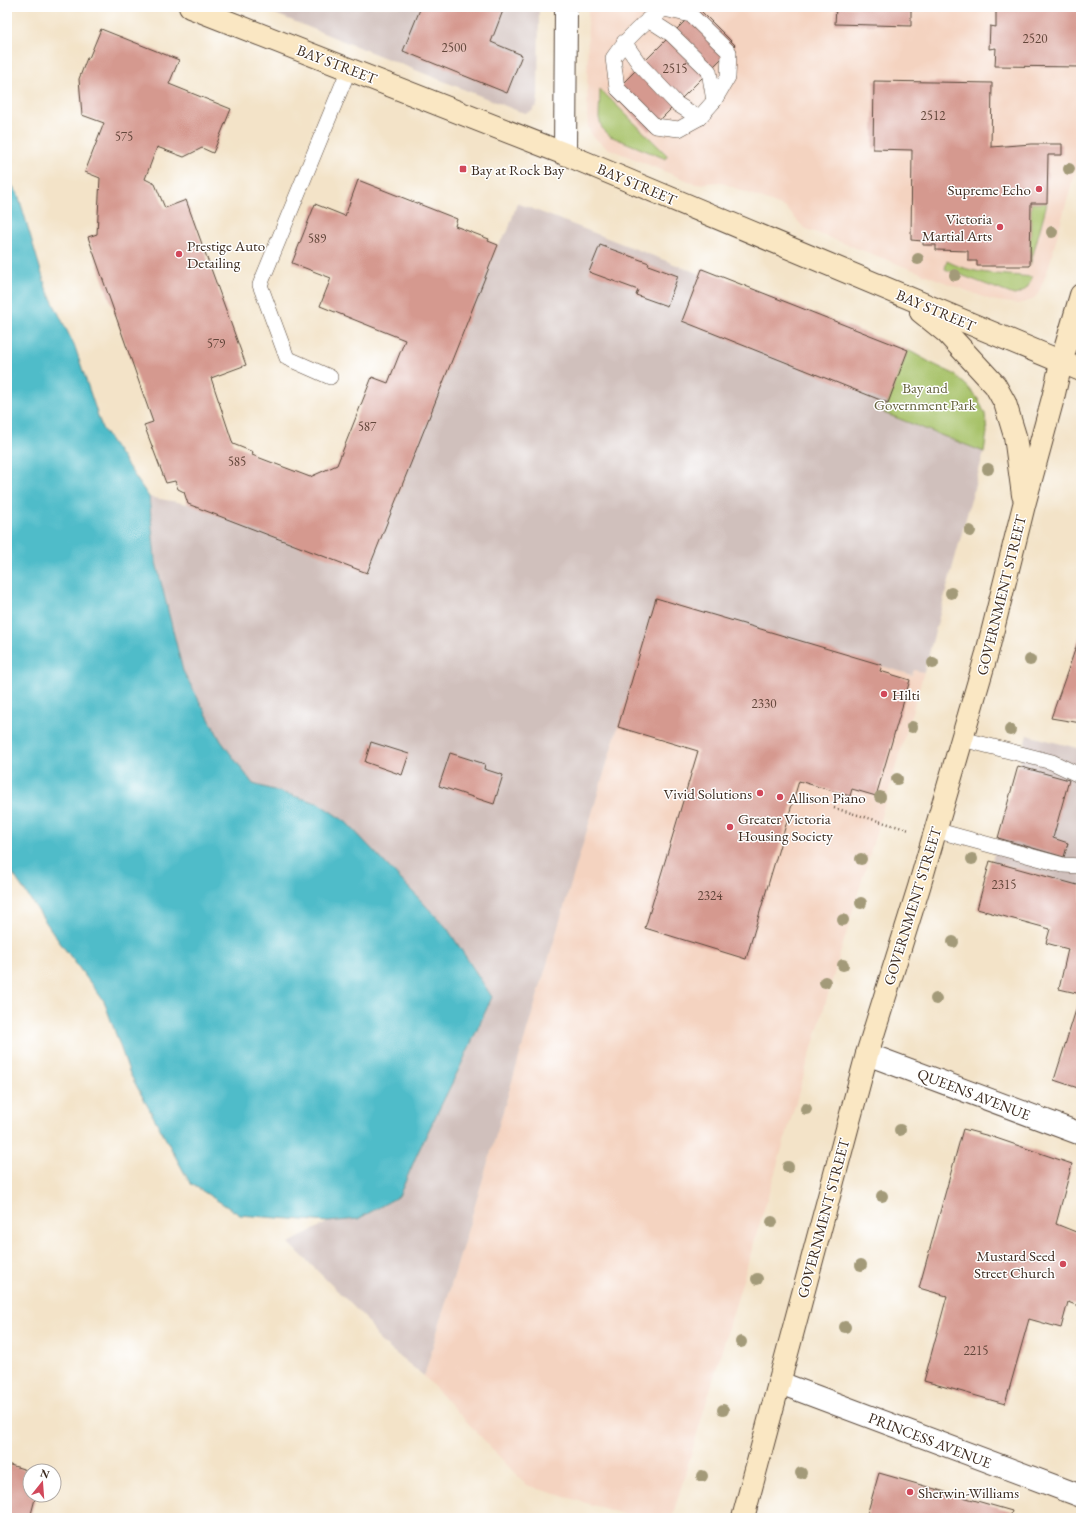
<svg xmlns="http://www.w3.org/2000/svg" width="1088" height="1525" viewBox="0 0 1088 1525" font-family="'EB Garamond',serif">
	<rect width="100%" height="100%" fill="#fff"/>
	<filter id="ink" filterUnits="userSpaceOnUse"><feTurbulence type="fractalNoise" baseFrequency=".025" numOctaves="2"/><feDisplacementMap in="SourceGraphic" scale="8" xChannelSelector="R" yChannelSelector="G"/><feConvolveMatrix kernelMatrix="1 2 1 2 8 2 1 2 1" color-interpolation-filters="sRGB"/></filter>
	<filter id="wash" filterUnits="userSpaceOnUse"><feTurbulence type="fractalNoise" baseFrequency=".012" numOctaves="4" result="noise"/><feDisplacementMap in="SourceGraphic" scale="16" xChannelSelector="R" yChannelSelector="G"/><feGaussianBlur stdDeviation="0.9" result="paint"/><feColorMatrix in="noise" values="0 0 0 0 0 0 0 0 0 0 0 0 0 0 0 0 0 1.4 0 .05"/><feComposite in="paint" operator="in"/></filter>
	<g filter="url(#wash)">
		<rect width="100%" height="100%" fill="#f3e3c8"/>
		<!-- built -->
		<g fill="#f4d3c0">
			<polygon points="588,7 1081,7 1081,150 1048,269 1038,294 1032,300 1018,304 991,300 804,228 786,208 720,182 696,184 607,148 592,136 588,127 587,116"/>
			<polygon points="656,598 912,675 914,669 924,672 672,1518 636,1518 526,1485 424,1376"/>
		</g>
		<!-- industrial -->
		<g fill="#d0c0bc">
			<polygon points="258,7 539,7 538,97 537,105 532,111 526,113 518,111"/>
			<polygon points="517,203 700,274 702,269 908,350 884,413 984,452 924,672 914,670 912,675 656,599 424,1376 380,1341 365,1318 289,1243 328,1222 358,1219 399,1196 418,1152 461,1066 492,997 447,928 346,822 318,803 253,784 221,741 183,671 155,558 149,497 188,504 367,573 498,245 508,231"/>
			<polygon points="1027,735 1081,749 1081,886 992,861"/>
		</g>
		<!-- green -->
		<g fill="#a7c269" stroke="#717644">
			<polygon points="600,89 667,155 666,159 610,136 602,128 599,118"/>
			<polygon points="1031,203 1047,203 1030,266"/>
			<path d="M 947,261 C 973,275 1004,274 1032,277 C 1029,287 1025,293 1014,295 L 945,269 Z"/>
			<polygon points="908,350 933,364 954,374 968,387 978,399 985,414 987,432 984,452 884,413"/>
		</g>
		<!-- water -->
		<polygon fill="#4fbcc9" stroke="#457374" points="7,178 18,194 46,288 75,347 102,428 149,497 155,558 183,671 221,741 253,784 318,803 346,822 447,928 492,997 461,1065 418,1152 399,1196 358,1219 328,1222 240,1215 190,1183 130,1074 104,1001 58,940 7,865"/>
		<g id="blocks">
			<!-- building -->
			<g fill="#d5998f">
				<polygon points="421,7 501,7 504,8 491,42 522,55 507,93 403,51"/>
				<polygon points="836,7 911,7 911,26 835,24"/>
				<polygon points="972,7 1081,7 1081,67 995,66 996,48 989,49 990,26 996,27 996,10 972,9"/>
				<polygon points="698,8 735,45 649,131 612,94"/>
				<polygon points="101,29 179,60 169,84 231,109 213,153 202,148 184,157 157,147 145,179 155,184 165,208 186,200 246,365 211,378 233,444 253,452 252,455 310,477 337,465 372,377 388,383 405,340 320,306 331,278 292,263 315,204 345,216 358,180 457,219 455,226 489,239 488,241 498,245 367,573 188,504 184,492 178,489 175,481 166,483 144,425 153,422 88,237 97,234 100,178 85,172 104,123 82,115 79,79 87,58 89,58"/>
				<polygon points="874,81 992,83 991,147 1032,144 1062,144 1062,155 1048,155 1047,203 1031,203 1030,266 977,266 977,261 968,261 968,251 936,250 936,245 923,245 923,241 911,240 912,150 873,149"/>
				<polygon points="600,245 649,263 648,265 678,276 667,306 636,295 638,290 589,272"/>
				<polygon points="702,269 908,350 888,403 682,321"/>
				<polygon points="656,598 882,665 880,671 910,680 876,796 852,789 850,796 799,781 746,959 645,928 698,751 618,727"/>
				<polygon points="1081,633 1081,723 1051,718"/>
				<polygon points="371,742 409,754 402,775 365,762"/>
				<polygon points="450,753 485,764 484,769 503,775 494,804 439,786"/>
				<polygon points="1018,766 1069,780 1053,838 1068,843 1064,857 998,838"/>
				<polygon points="990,861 1081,886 1081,1089 1054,1080 1081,994 1059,989 1068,949 1046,943 1050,929 977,909"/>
				<polygon points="963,1129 993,1137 1072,1164 1056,1224 1081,1234 1081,1307 1068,1302 1061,1328 1029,1319 1005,1404 924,1381 947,1296 919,1288"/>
				<polygon points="7,1464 30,1471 30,1495 36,1495 30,1518 7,1518"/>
				<polygon points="879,1473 1012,1511 1010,1518 866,1518"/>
			</g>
		</g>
	</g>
	<g filter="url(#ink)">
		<use href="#blocks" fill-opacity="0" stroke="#574638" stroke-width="1"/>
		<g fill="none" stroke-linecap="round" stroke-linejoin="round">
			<!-- service casing -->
			<g stroke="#574638" stroke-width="16">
				<g id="service">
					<path d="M 664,9 L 691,15 L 729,52 L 728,77 L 714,101 L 699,118 L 679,129 L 655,126 L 617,88 L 613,58 C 627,38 643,22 664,9 Z"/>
					<polyline points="648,19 671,34 709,71 714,101"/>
					<polyline points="624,42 640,65 677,104 699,118"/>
					<polyline points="330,377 287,358 260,285 349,69"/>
					<polyline points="962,739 1052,762 1081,776"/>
					<polyline points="935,830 1063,865 1081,866"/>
				</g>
			</g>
			<!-- minor casing -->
			<g stroke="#574638" stroke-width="24">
				<g id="minor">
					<polyline points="867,1054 1081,1134"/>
					<polyline points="780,1383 1081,1496"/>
				</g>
			</g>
			<!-- tertiary casing -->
			<g stroke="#574638" stroke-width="24">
				<polyline id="tertiary" points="565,154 566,7"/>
			</g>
			<!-- secondary casing -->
			<g stroke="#574638" stroke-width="24">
				<g id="secondary">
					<polyline points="190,7 565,154 1081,370"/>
					<polyline points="921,312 947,333 995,385 1005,403 1015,436 1023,495"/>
					<polyline points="743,1518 867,1054 919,887 987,653 1024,505 1053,398 1061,363 1081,295"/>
				</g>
			</g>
			<!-- path -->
			<polyline stroke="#574638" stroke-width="2.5" stroke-dasharray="1 3" stroke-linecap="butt" points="834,808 909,830"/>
			<!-- service -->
			<use href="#service" stroke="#fff" stroke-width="15"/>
			<!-- minor -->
			<use href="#minor" stroke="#fff" stroke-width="22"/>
			<!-- tertiary -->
			<use href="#tertiary" stroke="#fff" stroke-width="22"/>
			<!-- secondary -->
			<use href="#secondary" stroke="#fae7c3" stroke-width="22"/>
		</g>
		<!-- trees -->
		<g fill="#a39a79">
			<circle cx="1069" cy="169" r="6"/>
			<circle cx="1052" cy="232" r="6"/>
			<circle cx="918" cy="259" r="6"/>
			<circle cx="955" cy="275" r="6"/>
			<circle cx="988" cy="469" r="6"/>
			<circle cx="970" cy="531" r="6"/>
			<circle cx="951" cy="593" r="6"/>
			<circle cx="1030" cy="660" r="6"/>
			<circle cx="933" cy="663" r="6"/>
			<circle cx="912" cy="727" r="6"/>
			<circle cx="1010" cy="730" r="6"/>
			<circle cx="897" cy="779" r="6"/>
			<circle cx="880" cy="797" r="6"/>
			<circle cx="861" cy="859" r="6"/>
			<circle cx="972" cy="859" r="6"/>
			<circle cx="861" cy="903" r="6"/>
			<circle cx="843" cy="920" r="6"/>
			<circle cx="953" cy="942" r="6"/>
			<circle cx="843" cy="965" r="6"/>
			<circle cx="825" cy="982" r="6"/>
			<circle cx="936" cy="999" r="6"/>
			<circle cx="806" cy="1109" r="6"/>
			<circle cx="900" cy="1130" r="6"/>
			<circle cx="788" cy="1167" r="6"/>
			<circle cx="882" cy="1196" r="6"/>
			<circle cx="772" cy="1222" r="6"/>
			<circle cx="861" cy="1265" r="6"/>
			<circle cx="757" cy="1279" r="6"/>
			<circle cx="845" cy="1327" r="6"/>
			<circle cx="741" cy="1342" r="6"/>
			<circle cx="723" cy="1410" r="6"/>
			<circle cx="801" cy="1473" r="6"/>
			<circle cx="702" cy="1476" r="6"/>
		</g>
	</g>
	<!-- markers -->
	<g fill="#d1495b" stroke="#fff" stroke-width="1.5">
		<rect x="459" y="165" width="8" height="8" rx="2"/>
		<circle cx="1039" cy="189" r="4"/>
		<circle cx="1000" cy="227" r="4"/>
		<circle cx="179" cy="254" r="4"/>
		<circle cx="884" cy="694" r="4"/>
		<circle cx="760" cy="793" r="4"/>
		<circle cx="780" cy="797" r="4"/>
		<circle cx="730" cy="827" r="4"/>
		<circle cx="1063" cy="1264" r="4"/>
		<circle cx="910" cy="1492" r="4"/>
	</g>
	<g text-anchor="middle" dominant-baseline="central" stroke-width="3" stroke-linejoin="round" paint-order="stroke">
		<!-- number labels -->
		<g font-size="13" fill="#62463a">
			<text x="1035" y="38">2520</text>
			<text x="454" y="47">2500</text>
			<text x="675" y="68">2515</text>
			<text x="933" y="115">2512</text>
			<text x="124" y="136">575</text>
			<text x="317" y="238">589</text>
			<text x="216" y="343">579</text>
			<text x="367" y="426">587</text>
			<text x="237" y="461">585</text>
			<text x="764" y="703">2330</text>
			<text x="1004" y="884">2315</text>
			<text x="710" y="895">2324</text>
			<text x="976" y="1350">2215</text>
		</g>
		<!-- street labels -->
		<g font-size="15" fill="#3b2a1e" stroke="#fff">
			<text transform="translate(337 64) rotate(21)">BAY STREET</text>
			<text transform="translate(637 184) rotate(23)">BAY STREET</text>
			<text transform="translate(936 310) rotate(23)">BAY STREET</text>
			<text transform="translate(1001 595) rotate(-76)">GOVERNMENT STREET</text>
			<text transform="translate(912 906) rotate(-73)">GOVERNMENT STREET</text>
			<text transform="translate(974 1094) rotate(21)">QUEENS AVENUE</text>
			<text transform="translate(823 1218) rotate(-75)">GOVERNMENT STREET</text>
			<text transform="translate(930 1440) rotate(21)">PRINCESS AVENUE</text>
		</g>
		<!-- poi labels -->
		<g font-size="15" fill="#3b2a1e" stroke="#fff" text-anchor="start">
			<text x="471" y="169">Bay at Rock Bay</text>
			<text x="1031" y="189" text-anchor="end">Supreme Echo</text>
			<text x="992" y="218" text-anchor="end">Victoria<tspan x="992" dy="17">Martial Arts</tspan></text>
			<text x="187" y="245">Prestige Auto<tspan x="187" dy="17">Detailing</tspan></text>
			<text x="892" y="694">Hilti</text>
			<text x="752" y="793" text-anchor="end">Vivid Solutions</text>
			<text x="788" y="797">Allison Piano</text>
			<text x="738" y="818">Greater Victoria<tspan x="738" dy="17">Housing Society</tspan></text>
			<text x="1055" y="1255" text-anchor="end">Mustard Seed<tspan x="1055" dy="17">Street Church</tspan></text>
			<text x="918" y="1492">Sherwin-Williams</text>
		</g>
		<!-- park labels -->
		<g font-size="15" fill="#615f38" stroke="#fff">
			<text x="925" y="387">Bay and<tspan x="925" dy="17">Government Park</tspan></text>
		</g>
	</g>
	<!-- margin -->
	<rect width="1088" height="1525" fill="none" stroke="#fff" stroke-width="24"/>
	<!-- north arrow -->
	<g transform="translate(42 1483) rotate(17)"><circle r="19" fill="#ffffff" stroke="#b1aaa5"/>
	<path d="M0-3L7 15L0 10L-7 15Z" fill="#d1495b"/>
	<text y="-6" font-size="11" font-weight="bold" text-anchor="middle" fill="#3b2a1e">N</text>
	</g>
</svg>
